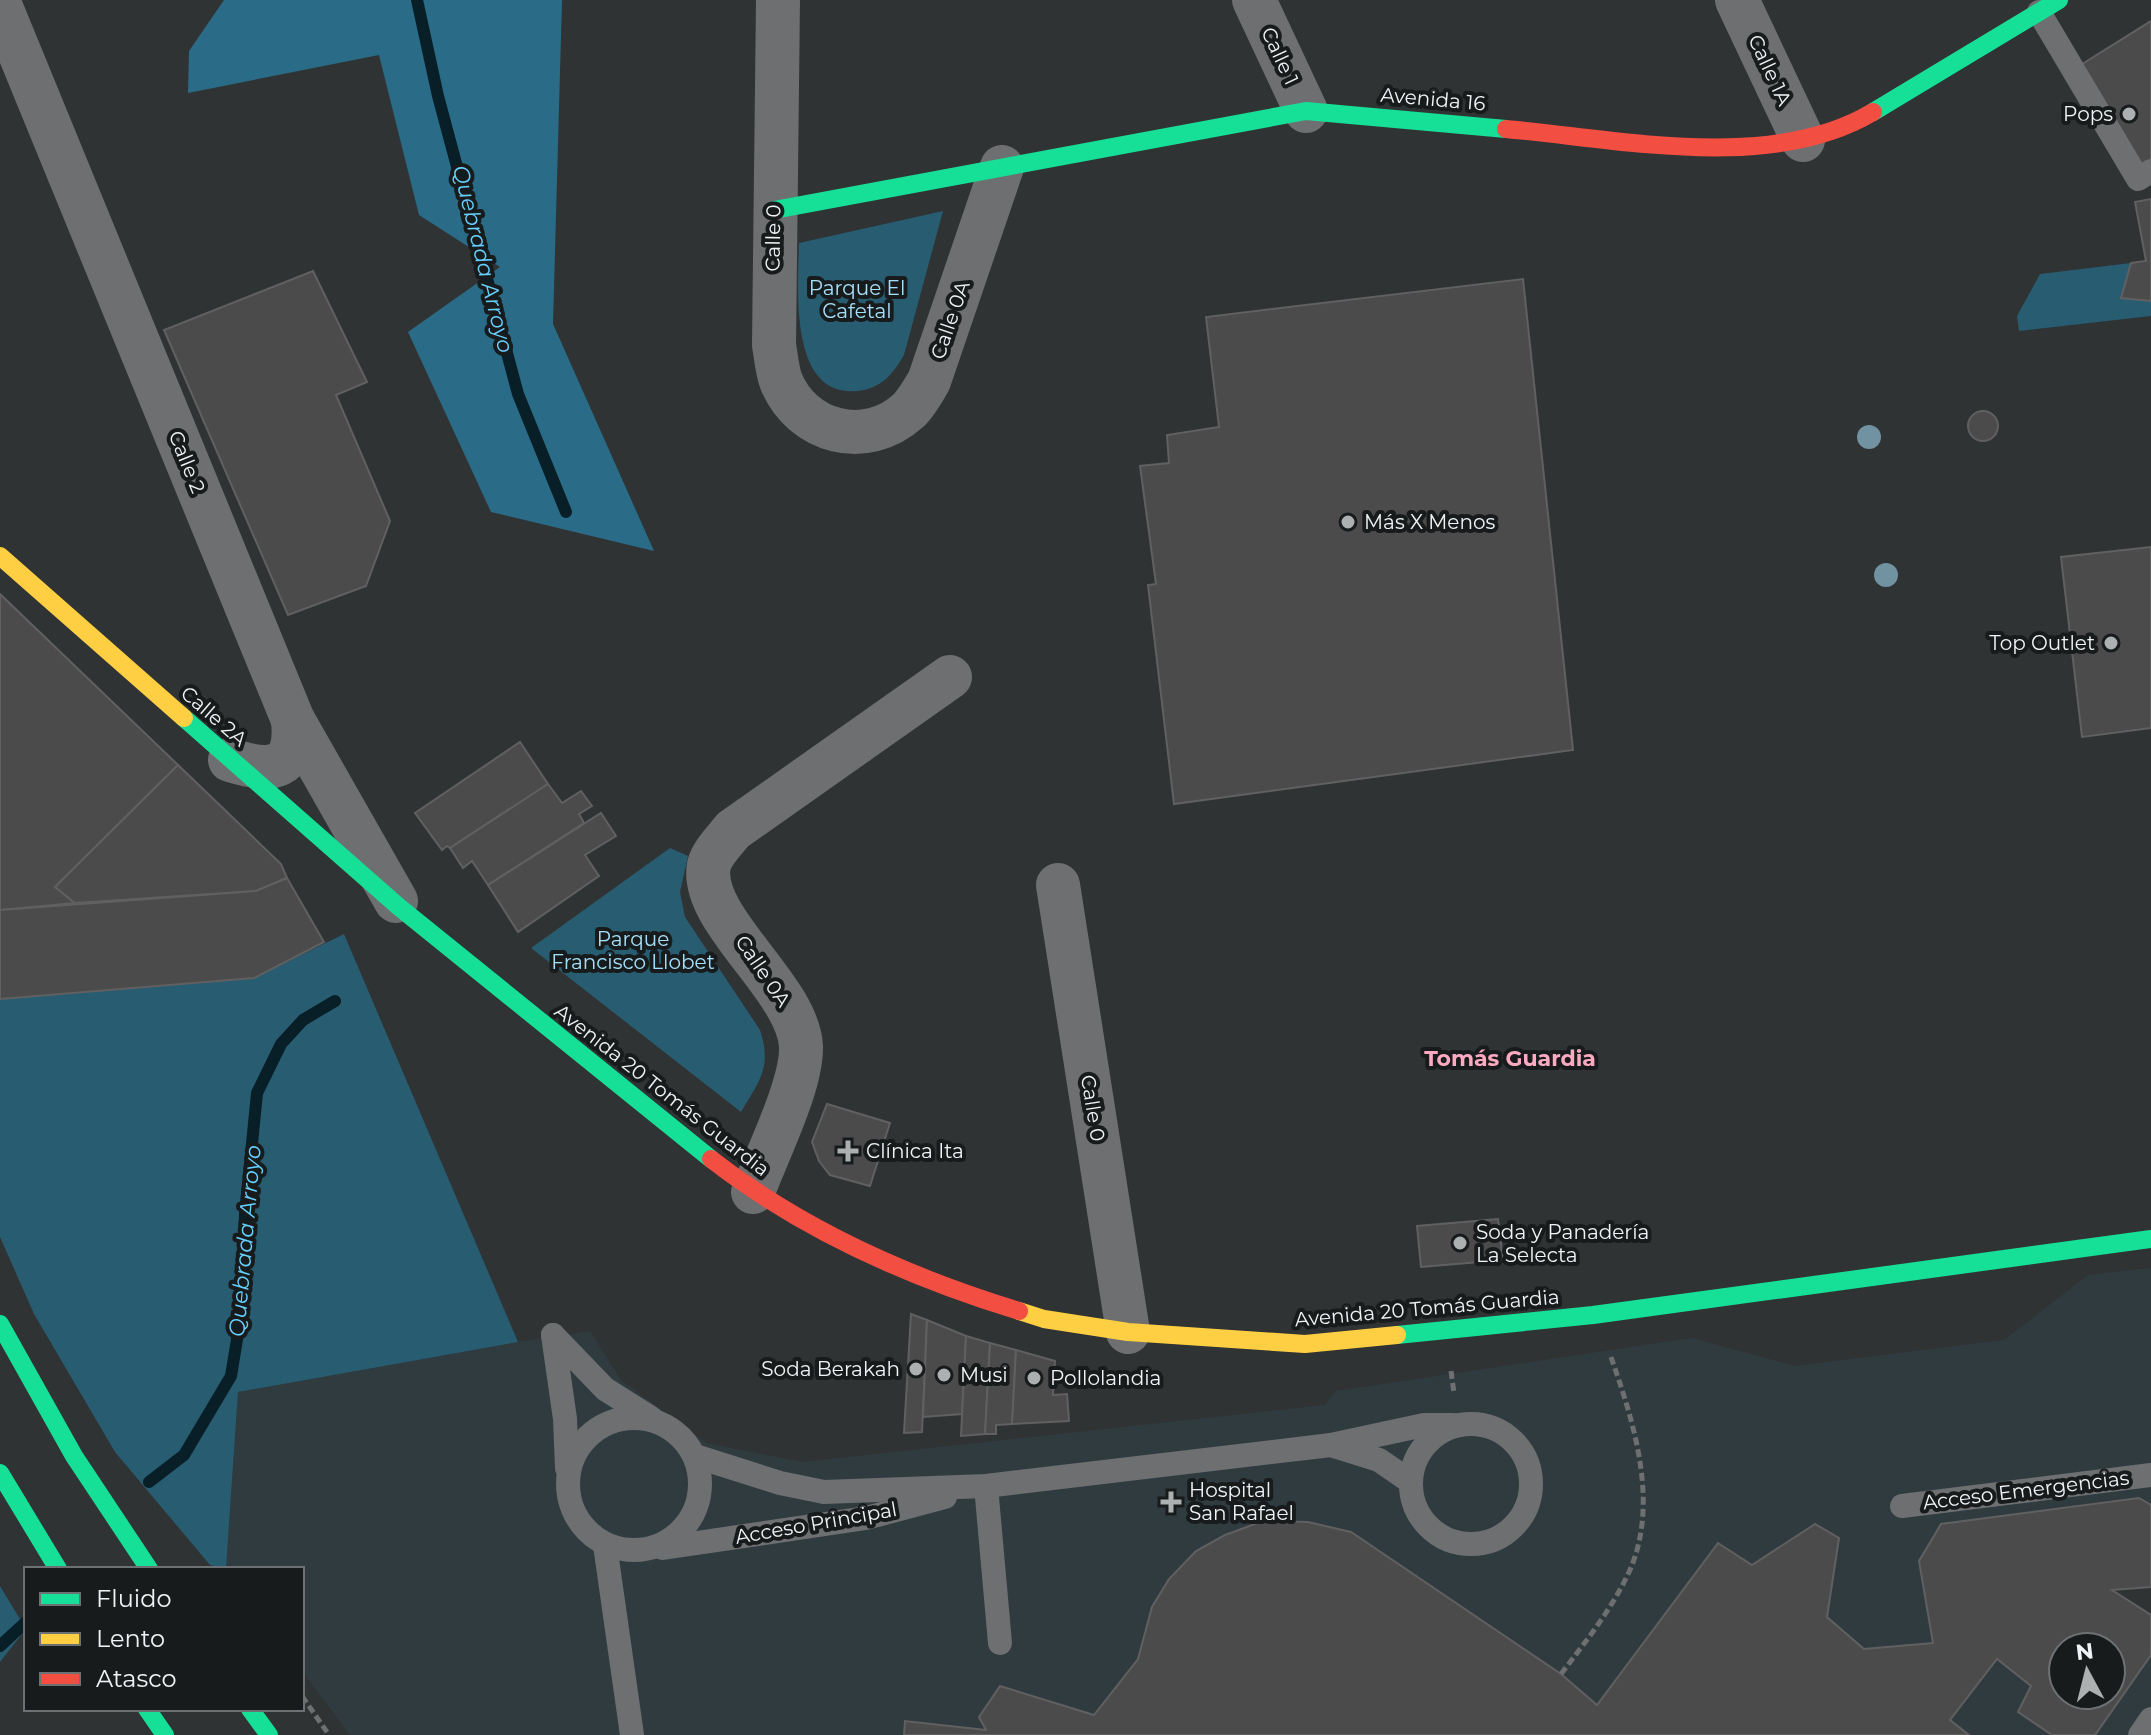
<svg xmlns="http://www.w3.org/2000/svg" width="2151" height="1735" viewBox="0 0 2151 1735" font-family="Montserrat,sans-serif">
	<rect width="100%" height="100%" fill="#303334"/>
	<!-- built -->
	<g fill="#303b40">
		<polygon points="2151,1268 2151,1505 2139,1498 1941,1524 1919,1561 1933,1643 1864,1649 1827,1617 1839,1538 1815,1524 1752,1565 1718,1543 1597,1705 1561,1674 1351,1532 1263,1521 1225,1535 1196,1551 1169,1579 1152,1607 1138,1659 1094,1715 1001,1687 979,1716 986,1730 906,1721 904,1735 350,1735 302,1671 302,1569 226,1569 238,1392 518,1342 590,1331 621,1380 706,1443 802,1462 1325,1405 1336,1391 1692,1338 1795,1366 2004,1340 2088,1275"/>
		<polygon points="2151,1655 2151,1735 2095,1735"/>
		<polygon points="1997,1659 2031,1686 2052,1735 1969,1735 1950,1720"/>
	</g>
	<!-- green -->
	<g fill="#275c71">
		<path d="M 943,211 L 904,355 C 893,374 881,389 857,391 C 788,398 798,285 799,243 Z"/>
		<polygon points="2131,263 2122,298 2151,301 2151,316 2019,331 2017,316 2040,274"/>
		<path d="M 670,848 L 688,856 L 680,892 L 685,917 L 760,1030 C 772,1067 760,1080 741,1112 L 531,948 Z"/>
		<polygon points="344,934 518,1342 238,1392 226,1569 210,1565 115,1452 34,1314 0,1237 0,999 254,978"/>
		<polygon points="0,1586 26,1629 0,1662"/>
	</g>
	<!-- forest -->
	<polygon fill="#2a6c87" points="224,0 562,0 553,324 654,551 491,512 408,332 500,267 419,215 379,55 188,93 189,51"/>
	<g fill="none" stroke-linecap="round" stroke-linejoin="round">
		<!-- stream -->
		<g stroke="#091f28" stroke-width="12">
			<polyline points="417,0 438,96 518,394 566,512"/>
			<polyline points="149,1482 184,1455 231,1376 242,1309 245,1214 257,1093 281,1044 303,1020 335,1001"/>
			<polyline points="0,1646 26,1622"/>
		</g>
	</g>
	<!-- building -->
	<g fill="#4b4b4c" stroke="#606061" stroke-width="2" fill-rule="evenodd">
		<polygon points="2151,21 2151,163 2141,169 2079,66"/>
		<polygon points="2151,199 2151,301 2121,298 2131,263 2146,261 2135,202"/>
		<polygon points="313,271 367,382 336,395 390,521 366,586 288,615 164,330"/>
		<polygon points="1523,279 1573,750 1174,804 1148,585 1156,584 1140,466 1169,463 1167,435 1219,427 1206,317"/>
		<circle cx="1983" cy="426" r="15"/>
		<polygon points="2151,547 2151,728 2082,737 2061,557"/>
		<polygon points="0,594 178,765 55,887 75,903 0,910"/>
		<polygon points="520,742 548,784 450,848 447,846 442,850 415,813"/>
		<polygon points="178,765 281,864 287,878 256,891 75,903 55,887"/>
		<polygon points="548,784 562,803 581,791 592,806 579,814 584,823 488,885 472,861 463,868 450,848"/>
		<polygon points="601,813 616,836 585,855 599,876 518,932 488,885"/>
		<polygon points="287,878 324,942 254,978 0,999 0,910 256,891"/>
		<polygon points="827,1104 890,1123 870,1186 830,1175 819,1161 812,1142"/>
		<polygon points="1498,1219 1503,1260 1421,1267 1417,1226"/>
		<polygon points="911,1314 927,1320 922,1432 904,1433"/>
		<polygon points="927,1320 966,1336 962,1414 923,1417"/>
		<polygon points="966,1336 990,1343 985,1434 961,1436"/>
		<polygon points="990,1343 1016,1350 1012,1424 996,1425 996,1434 985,1434"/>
		<polygon points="1016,1350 1055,1361 1053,1395 1067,1394 1069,1421 1012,1424"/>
		<path d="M 2139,1498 L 2151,1505 L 2151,1587 L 2112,1590 L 2151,1615 L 2151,1655 L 2095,1735 L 2052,1735 L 2018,1712 L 2031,1686 L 1997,1659 L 1950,1720 L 1969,1735 L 904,1735 L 905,1721 L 986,1730 L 979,1717 L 1000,1686 L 1094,1715 L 1138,1659 L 1152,1607 L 1169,1579 L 1196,1551 L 1225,1535 L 1263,1521 L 1308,1522 L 1351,1532 L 1561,1674 L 1597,1705 L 1718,1543 L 1752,1565 L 1815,1524 L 1839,1538 L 1827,1617 L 1864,1649 L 1933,1643 L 1919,1561 L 1941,1524 ZM 2063,1647 L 2111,1647 L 2111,1695 L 2063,1695 Z"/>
	</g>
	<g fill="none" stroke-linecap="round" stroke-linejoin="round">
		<!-- path -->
		<g stroke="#6d6f70" stroke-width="5" stroke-dasharray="8 4" stroke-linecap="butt">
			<polyline points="1451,1371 1454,1393"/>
			<path d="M 1561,1674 C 1586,1641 1612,1609 1629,1572 C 1660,1504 1634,1423 1611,1357"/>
			<polyline points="302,1696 329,1735"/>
		</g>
		<!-- lane -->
		<g stroke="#6d6f71" stroke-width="24">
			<polyline points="2039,12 2138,179 2151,171"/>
			<polyline points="553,1335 565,1419 567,1468"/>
			<polyline points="553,1335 605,1389 651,1418"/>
			<circle cx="634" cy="1484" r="66"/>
			<circle cx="1471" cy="1484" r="60"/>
			<polyline points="695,1456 780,1483 824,1492 986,1486 1331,1445"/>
			<polyline points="1411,1482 1379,1460 1331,1445 1424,1425 1453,1425"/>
			<polyline points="986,1486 1000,1643"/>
			<polyline points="1902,1506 2151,1475"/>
			<polyline points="605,1545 632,1735"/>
			<polyline points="663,1548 866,1518 945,1497"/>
			<polyline points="2140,1735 2151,1719"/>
		</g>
		<!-- street -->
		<g stroke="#6d6f71" stroke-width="44">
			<path d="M 778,0 L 774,345 C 776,356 777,370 781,381 C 802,433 866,449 908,411 C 916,404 923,391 929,381 L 1002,167"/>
			<polyline points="1254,0 1306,111"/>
			<polyline points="1737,0 1803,140"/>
			<polyline points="0,5 293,720 396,901"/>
			<path d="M 230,760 C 272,773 298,771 293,720"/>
			<polyline points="1058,885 1128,1332"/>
			<path d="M 753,1192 C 767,1154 802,1085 801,1047 C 799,988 698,919 709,865 C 712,853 726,839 733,830 L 950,677"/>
		</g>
		<!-- fast -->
		<g stroke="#16e098" stroke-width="18">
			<polyline points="1873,112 2059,0"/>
			<polyline points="774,210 1306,111 1506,129"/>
			<polyline points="184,718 399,907 711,1159"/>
			<polyline points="0,1324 74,1456 149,1569"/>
			<polyline points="1397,1335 1593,1315 2151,1239"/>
			<polyline points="0,1473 58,1569"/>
			<polyline points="147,1709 165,1735"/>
			<polyline points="250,1709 269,1735"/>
		</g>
		<!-- slow -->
		<g stroke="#ffcf43" stroke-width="18">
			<polyline points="0,556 184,718"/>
			<polyline points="1019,1311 1044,1319 1128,1332 1305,1344 1397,1335"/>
		</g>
		<!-- jam -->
		<g stroke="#f24e42" stroke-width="18">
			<path d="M 1506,129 C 1619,139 1771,173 1873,112"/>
			<path d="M 711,1159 C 802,1230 911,1278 1019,1311"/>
		</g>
	</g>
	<!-- trees -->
	<g fill="#7092a1">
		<circle cx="1869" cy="437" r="12"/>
		<circle cx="1886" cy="575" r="12"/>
	</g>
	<!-- markers -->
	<g fill="#acb0b1" stroke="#181b1c" stroke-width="3">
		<circle cx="2129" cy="114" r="8"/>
		<circle cx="1348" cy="522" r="8"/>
		<circle cx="2111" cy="643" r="8"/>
		<path d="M844 1139h8v8h8v8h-8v8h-8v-8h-8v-8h8z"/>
		<circle cx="1460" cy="1243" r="8"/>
		<circle cx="916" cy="1369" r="8"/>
		<circle cx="944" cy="1375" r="8"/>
		<circle cx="1034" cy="1378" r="8"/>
		<path d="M1167 1490h8v8h8v8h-8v8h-8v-8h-8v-8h8z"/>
	</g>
	<g text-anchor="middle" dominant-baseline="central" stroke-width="8" stroke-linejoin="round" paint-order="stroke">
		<!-- street labels -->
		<g font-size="20" fill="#eff3f5" stroke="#181b1c">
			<text transform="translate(1280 56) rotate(65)">Calle 1</text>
			<text transform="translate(1770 70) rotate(65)">Calle 1A</text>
			<text transform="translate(1433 99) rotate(5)">Avenida 16</text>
			<text transform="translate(773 238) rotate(-89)">Calle 0</text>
			<text transform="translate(950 320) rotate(-71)">Calle 0A</text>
			<text transform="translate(187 462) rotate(68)">Calle 2</text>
			<text transform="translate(214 716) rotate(41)">Calle 2A</text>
			<text transform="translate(763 971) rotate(56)">Calle 0A</text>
			<text transform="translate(662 1090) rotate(38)">Avenida 20 Tomás Guardia</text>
			<text transform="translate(1093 1108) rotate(81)">Calle 0</text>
			<text transform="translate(1427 1308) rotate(-5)">Avenida 20 Tomás Guardia</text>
			<text transform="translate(2026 1490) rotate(-7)">Acceso Emergencias</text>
			<text transform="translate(816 1523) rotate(-10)">Acceso Principal</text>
		</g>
		<!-- poi labels -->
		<g font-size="20" fill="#eff3f5" stroke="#181b1c" text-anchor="start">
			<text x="2113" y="114" text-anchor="end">Pops</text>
			<text x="1364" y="522">Más X Menos</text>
			<text x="2095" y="643" text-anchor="end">Top Outlet</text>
			<text x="866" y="1151">Clínica Ita</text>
			<text x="1476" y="1232">Soda y Panadería<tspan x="1476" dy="23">La Selecta</tspan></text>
			<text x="900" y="1369" text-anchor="end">Soda Berakah</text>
			<text x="960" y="1375">Musi</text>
			<text x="1050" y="1378">Pollolandia</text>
			<text x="1189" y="1490">Hospital<tspan x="1189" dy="23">San Rafael</tspan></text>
		</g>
		<!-- park labels -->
		<g font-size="20" fill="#a5e0fb" stroke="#181b1c">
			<text x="857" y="288">Parque El<tspan x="857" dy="23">Cafetal</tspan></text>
			<text x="633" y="939">Parque<tspan x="633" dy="23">Francisco Llobet</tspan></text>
		</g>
		<!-- water labels -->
		<g font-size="22" font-style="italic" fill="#66d0fe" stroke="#181b1c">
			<text transform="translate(483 259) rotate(76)">Quebrada Arroyo</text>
			<text transform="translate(245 1241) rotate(-85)">Quebrada Arroyo</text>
		</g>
		<!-- neighbourhood labels -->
		<g font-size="22" font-weight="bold" fill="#fcaac1" stroke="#181b1c">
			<text x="1510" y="1058">Tomás Guardia</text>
		</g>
	</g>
	<!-- legend -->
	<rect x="24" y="1567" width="280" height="144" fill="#181b1c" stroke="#6e7173" stroke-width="2"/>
	<rect x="40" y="1593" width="40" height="12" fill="#16e098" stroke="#6e7173" stroke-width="2"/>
	<text x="96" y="1607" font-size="24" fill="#eff3f5">Fluido</text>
	<rect x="40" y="1633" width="40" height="12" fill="#ffcf43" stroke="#6e7173" stroke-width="2"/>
	<text x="96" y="1647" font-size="24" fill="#eff3f5">Lento</text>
	<rect x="40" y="1673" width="40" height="12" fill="#f24e42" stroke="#6e7173" stroke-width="2"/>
	<text x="96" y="1687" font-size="24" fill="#eff3f5">Atasco</text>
	<!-- north arrow -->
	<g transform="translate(2087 1671) rotate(353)"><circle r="38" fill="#181b1c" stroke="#6e7173" stroke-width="2"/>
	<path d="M0-6L14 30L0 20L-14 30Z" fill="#acb0b1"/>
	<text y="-12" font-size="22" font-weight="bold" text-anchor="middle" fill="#eff3f5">N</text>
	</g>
</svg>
